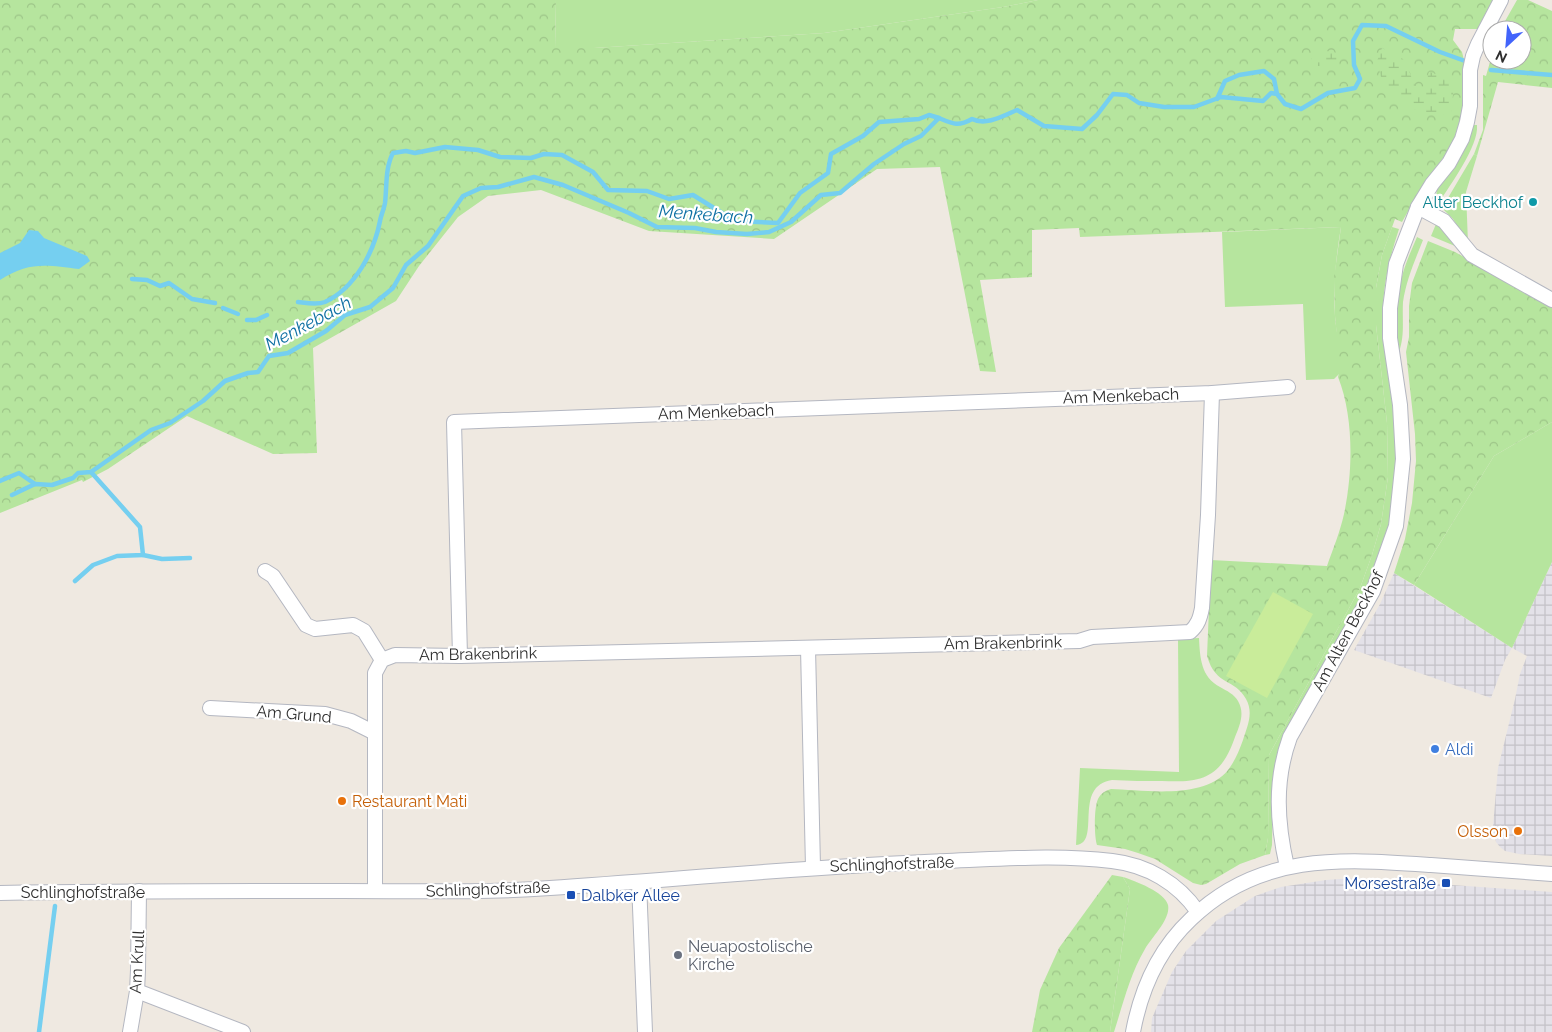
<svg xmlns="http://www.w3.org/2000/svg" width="1552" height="1032" viewBox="0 0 1552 1032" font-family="Raleway,sans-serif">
	<defs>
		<pattern id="industrial-grid" width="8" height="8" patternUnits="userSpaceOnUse" patternTransform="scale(1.25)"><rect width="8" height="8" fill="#e3e1e8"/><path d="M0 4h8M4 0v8" fill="none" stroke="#c3c1c7"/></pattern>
		<pattern id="forest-crowns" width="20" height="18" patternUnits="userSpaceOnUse" patternTransform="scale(1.25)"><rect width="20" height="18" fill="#b6e59e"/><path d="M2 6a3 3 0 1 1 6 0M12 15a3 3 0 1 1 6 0" fill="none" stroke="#9dc588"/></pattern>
		<pattern id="wetland-marsh" width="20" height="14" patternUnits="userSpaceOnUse" patternTransform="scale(1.25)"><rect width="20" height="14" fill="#b6e59e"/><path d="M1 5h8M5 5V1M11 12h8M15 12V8" fill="none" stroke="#9dc588"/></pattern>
	</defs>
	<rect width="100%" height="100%" fill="#efe9e1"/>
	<!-- industrial -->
	<g fill="url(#industrial-grid)">
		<polygon points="1552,562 1552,856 1519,854 1505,851 1500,847 1496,842 1493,826 1498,768 1515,699 1520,674 1527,656 1512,648 1505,660 1491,698 1354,650 1380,604 1394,573 1512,648"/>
		<polygon points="1354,878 1552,892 1552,1032 1151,1032 1152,1018 1172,972 1186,951 1216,921 1255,896 1281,887 1326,880"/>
	</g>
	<!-- grass -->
	<g fill="#b6e59e">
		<polygon points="556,0 1038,0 1003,7 824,33 594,48 555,48"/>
		<path d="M 1473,125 L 1477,125 C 1479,146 1450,185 1438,204 L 1436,196 L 1437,190 L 1462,154 Z"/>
		<polygon points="1474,154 1477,156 1466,192 1468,243 1453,219 1442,208"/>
		<path d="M 1436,224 C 1446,229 1449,236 1455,246 L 1431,236 Z"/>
		<path d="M 1341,227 C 1336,257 1333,285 1335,316 C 1336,334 1343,355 1340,373 L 1334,379 L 1306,380 L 1303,304 L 1225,307 L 1222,232 Z"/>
		<path d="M 1392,227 L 1399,229 C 1389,259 1382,289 1383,321 C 1383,336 1386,352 1388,367 C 1393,408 1398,449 1394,491 C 1389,549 1361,599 1333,649 C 1317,677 1301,706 1285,734 L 1277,758 L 1273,783 L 1272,845 L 1270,854 L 1265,855 L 1268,838 L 1269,755 L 1360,588 L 1372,555 L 1381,524 L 1388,477 L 1387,423 L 1376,325 L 1376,288 L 1382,255 Z"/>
		<path d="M 1417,237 L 1423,240 C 1415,260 1406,281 1403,302 C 1402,321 1405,334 1399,352 C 1396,328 1395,305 1401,281 C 1404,266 1411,251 1417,237 Z"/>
		<polygon points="1552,422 1552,562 1512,648 1414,585 1494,456"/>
		<path d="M 1199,638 C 1200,658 1201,677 1220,687 C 1227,691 1234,694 1238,701 C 1245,713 1240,725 1235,737 C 1221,778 1202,783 1162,781 C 1145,781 1129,781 1112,780 C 1072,786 1102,843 1076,845 L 1080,768 L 1179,772 L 1178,639 Z"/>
		<path d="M 1123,877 C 1135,881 1165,892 1168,905 C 1171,919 1152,937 1145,949 C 1130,974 1123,1004 1114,1032 L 1110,1032 L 1130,889 Z"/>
	</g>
	<!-- forest -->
	<g fill="url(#forest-crowns)">
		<path d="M 0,0 L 556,0 L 555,48 L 594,48 L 824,33 L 1003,7 L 1038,0 L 1495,0 L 1480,29 L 1455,29 L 1453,40 L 1462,52 L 1466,68 L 1461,121 L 1451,147 L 1420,190 L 1402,222 L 1395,219 L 1382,255 L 1376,288 L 1376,325 L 1387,423 L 1388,477 L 1381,524 L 1372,555 L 1360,588 L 1269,755 L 1268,838 L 1265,855 L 1240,864 L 1206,884 L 1201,885 L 1193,883 L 1155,859 L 1138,853 L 1125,849 L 1097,845 C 1094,836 1094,807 1098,799 C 1101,793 1105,791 1111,789 C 1144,790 1204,800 1228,770 C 1235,761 1239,751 1243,740 C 1247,727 1254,713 1246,699 C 1235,678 1216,687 1207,656 L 1211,560 L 1327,566 C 1333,549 1340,532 1344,514 C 1353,472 1354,417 1338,377 L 1340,369 L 1335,316 L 1334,278 L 1341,227 L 1080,237 L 1079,228 L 1032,230 L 1032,277 L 980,280 L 996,372 L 980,371 L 940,167 L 877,169 L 774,239 L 649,231 L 541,190 L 488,196 L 458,217 L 419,266 L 396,301 L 313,348 L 317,453 L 273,454 L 187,416 L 108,469 L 83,482 L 82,480 L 0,513 Z"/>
		<polygon points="1517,0 1528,0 1552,11 1552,88 1498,82 1477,156 1474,154 1483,130 1483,75 1486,76 1492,55 1492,60 1522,60 1522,30 1500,30"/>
		<polygon points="1428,241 1455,252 1552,306 1552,422 1494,456 1414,585 1394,573 1405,539 1412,503 1416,461 1415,434 1406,352 1409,337 1409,306 1412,283"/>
		<polygon points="1112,875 1123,877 1130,889 1110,1032 1032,1032 1040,990 1059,948"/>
	</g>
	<!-- wetland -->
	<g fill="url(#wetland-marsh)">
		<polygon points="1382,48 1403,59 1418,90 1425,88 1429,72 1449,78 1454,86 1451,112 1437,116 1413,109 1397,93 1384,89 1377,61"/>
		<polygon points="1326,51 1334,52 1339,57 1339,63 1330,66 1314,66 1311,59 1313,55"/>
	</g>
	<!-- pitch -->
	<polygon fill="#c9ec9a" points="1273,592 1313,614 1267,698 1226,676"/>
	<!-- water -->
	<path fill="#75cff0" d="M 29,230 L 38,231 L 44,238 L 87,256 L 90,261 L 79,269 C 47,265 29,261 0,280 L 0,253 L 20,243 Z"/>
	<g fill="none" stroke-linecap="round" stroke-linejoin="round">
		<!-- stream -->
		<g stroke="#75cff0" stroke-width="4.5">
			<polyline points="1491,70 1552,75"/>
			<polyline points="1217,99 1225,81 1239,75 1264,71 1274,79 1277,94"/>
			<polyline points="132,279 147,280 160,286 169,283 192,299 215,303"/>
			<path d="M 298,302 C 307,303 317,305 325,302 C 355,288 374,252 380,221 C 381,215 384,209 385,203 C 387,186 385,168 393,153 L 406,151 L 415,153 L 445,147 L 478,150 L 500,157 L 531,158 L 544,154 L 562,155 L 593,172 L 608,190 L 647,191 L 669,199 L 693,195 L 735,221 L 778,223 L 800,193 L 828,173 L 831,154 L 863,136 L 879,122 L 919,119 L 929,115 L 939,118"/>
			<polyline points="223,308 238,314"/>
			<polyline points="247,320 256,320 267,315"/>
			<polyline points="0,481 19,473 35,484"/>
			<path d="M 12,495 L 35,484 L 52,485 L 73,478 L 78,473 L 91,472 L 151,430 L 170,423 L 203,401 L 225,381 L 248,373 L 258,372 L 269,356 L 288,353 L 326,331 L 345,315 L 370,307 L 393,288 L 406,265 L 428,246 L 463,196 L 481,188 L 498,187 L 534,177 L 563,185 L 629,213 L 657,227 L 695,228 L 716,232 L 747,234 L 769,232 L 791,222 L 821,195 L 840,193 L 874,164 L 904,144 L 921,136 L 939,118 C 953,124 958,127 972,119 C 986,126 1003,116 1017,110 L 1044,126 L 1082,129 L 1097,115 L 1113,94 L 1127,95 L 1139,103 L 1164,107 L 1194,107 L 1221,97 L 1263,101 L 1271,93 L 1277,94 L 1285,104 L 1301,109 L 1328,93 L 1355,88 L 1360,79 L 1354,65 L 1353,41 L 1362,25 L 1386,26 L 1440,52 L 1465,61"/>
			<polyline points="143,555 162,559 190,558"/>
			<polyline points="75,581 93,565 117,556 143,555 140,527 91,472"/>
			<polyline points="39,1032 55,906"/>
		</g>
		<!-- street casing -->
		<g stroke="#b4b7c1" stroke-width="16">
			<g id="street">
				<polyline points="1418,207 1444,221 1472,255 1552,300"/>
				<polyline points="265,571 273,576 306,625 315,629 353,625 364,631 382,660"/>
				<polyline points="808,648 813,867"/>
				<polyline points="460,656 454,422 1212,393 1288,387"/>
				<polyline points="210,708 325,714 351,721 375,733"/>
				<path d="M 1287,867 C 1277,823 1274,781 1290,737 L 1373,591 L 1396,526 L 1403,459 L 1400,405 L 1390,338 L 1390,308 L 1396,264 L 1418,207 L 1432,184 L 1449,163 L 1462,139 L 1467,122 L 1470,106 L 1470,70 L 1473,56 L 1478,44 L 1501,0"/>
				<polyline points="639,882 645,1032"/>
				<path d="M 375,891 L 375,673 L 382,660 L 395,655 L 460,656 L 1079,641 L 1092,637 L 1190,632 C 1198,625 1200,618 1202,608 L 1208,515 L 1212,393"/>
				<path d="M 0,893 C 114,891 228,891 342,891 C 412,891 481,893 550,888 C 682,879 814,866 947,861 C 1001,859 1057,854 1112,861 C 1147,865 1178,883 1198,912"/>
				<polyline points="137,991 243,1032"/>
				<polyline points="130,1032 137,991 138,970 139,891"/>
				<path d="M 1133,1032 C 1141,989 1159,949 1191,919 C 1260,852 1343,859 1431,865 C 1471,868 1512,871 1552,874"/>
			</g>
		</g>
		<!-- street -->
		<use href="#street" stroke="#fff" stroke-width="14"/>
	</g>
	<!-- markers -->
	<circle fill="#0f9aa8" stroke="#fff" stroke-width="2" cx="1533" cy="202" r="5"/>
	<circle fill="#3f7fe0" stroke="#fff" stroke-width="2" cx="1435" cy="749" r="5"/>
	<g fill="#e8710a" stroke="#fff" stroke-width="2">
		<circle cx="342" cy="801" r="5"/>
		<circle cx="1518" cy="831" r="5"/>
	</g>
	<g fill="#1a4fb4" stroke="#fff" stroke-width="2">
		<rect x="1441" y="878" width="10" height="10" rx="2.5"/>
		<rect x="566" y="890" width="10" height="10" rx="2.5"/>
	</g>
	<circle fill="#6b7280" stroke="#fff" stroke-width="2" cx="678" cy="955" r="5"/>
	<g text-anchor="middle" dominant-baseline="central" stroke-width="4.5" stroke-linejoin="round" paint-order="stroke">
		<!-- culture labels -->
		<g font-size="16" fill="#0d838f" stroke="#fff" text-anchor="end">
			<text x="1523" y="202">Alter Beckhof</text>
		</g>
		<!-- street labels -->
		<g font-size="16" fill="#2e2e2e" stroke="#fff">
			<text transform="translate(1121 396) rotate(-2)">Am Menkebach</text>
			<text transform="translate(716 412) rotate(-2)">Am Menkebach</text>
			<text transform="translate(1348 631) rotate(-62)">Am Alten Beckhof</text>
			<text transform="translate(1003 643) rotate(-1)">Am Brakenbrink</text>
			<text transform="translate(478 654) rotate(-1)">Am Brakenbrink</text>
			<text transform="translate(294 714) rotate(5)">Am Grund</text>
			<text transform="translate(892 864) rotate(-2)">Schlinghofstraße</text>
			<text transform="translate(488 889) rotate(-2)">Schlinghofstraße</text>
			<text x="83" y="892">Schlinghofstraße</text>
			<text transform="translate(137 962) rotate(-87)">Am Krull</text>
		</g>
		<!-- shop labels -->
		<g font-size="16" fill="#366cbe" stroke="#fff" text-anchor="start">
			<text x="1445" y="749">Aldi</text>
		</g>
		<!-- food labels -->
		<g font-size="16" fill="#c56008" stroke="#fff" text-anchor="start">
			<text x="352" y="801">Restaurant Mati</text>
			<text x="1508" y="831" text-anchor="end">Olsson</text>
		</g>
		<!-- transit labels -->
		<g font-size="16" fill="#164399" stroke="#fff" text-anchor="end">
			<text x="1436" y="883">Morsestraße</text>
			<text x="581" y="895" text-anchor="start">Dalbker Allee</text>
		</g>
		<!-- worship labels -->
		<g font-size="16" fill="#5b616d" stroke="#fff" text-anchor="start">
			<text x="688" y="946">Neuapostolische<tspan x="688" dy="18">Kirche</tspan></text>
		</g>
		<!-- water labels -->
		<g font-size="18" font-style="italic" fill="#0d6fa3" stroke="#fff">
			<text transform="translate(706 214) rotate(4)">Menkebach</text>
			<text transform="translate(308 323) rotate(-28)">Menkebach</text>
		</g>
	</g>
	<!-- north arrow -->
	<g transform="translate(1507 45) rotate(206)"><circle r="24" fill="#ffffff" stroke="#ababab"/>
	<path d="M0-4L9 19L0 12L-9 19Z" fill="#4264fb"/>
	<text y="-8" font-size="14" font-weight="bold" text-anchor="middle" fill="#2e2e2e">N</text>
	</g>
</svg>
